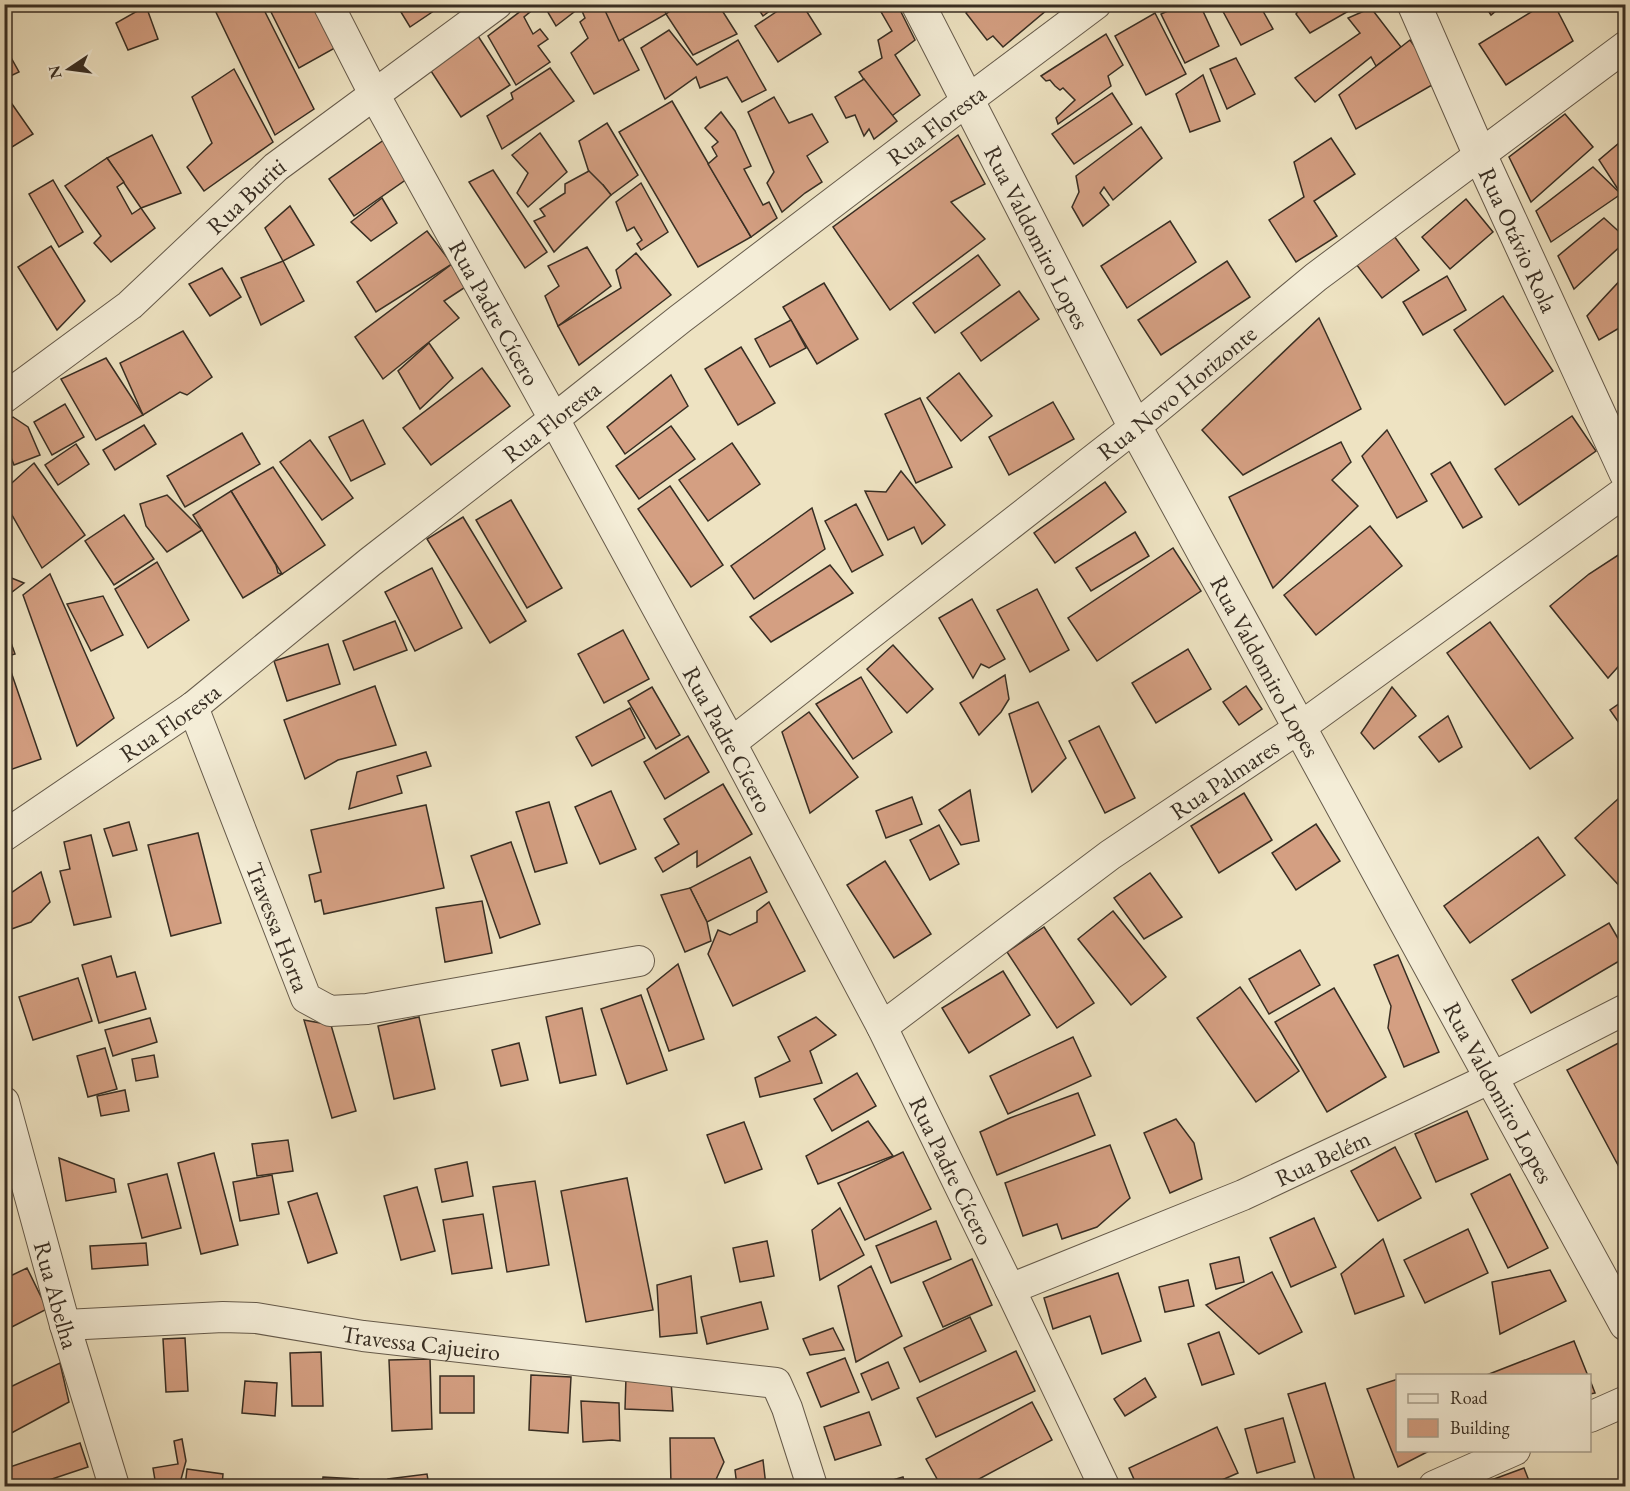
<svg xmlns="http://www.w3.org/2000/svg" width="1630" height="1491" viewBox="0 0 1630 1491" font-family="'EB Garamond',serif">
	<rect width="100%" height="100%" fill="#eee3c2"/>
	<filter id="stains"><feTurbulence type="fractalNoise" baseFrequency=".00333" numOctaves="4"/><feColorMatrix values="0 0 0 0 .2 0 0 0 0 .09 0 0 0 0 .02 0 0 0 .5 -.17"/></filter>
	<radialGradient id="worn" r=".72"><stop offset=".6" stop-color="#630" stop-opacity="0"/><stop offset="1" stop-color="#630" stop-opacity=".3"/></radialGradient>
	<!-- building -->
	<g fill="#d49f82" stroke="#382e23" stroke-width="1.5">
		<polygon points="212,4 261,4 314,109 275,135"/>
		<polygon points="267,4 322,4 342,44 299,68"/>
		<polygon points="396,4 444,4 410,27"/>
		<polygon points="530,4 540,4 524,17 533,34 540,29 548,39 538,46 550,62 516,85 488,36"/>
		<polygon points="543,4 570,4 574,12 556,26"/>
		<polygon points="579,4 605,4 639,70 594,94 571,53 588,38 580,22 585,18"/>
		<polygon points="602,4 662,4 666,14 619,41"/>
		<polygon points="681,4 718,4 737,34 693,55 666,14"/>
		<polygon points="755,4 779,4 763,16"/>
		<polygon points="788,4 802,4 821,34 778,62 755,26"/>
		<polygon points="885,4 897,4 915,40 895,55 920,95 889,118 859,72 882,58 878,40 892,31 880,10"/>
		<polygon points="972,4 1054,4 1003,47 993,36 987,40 966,13"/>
		<polygon points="1168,4 1210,4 1202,9 1219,46 1185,63 1161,14 1170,10"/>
		<polygon points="1219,4 1259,4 1273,29 1241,45"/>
		<polygon points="1303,4 1361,4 1310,33 1296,14"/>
		<polygon points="1484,4 1504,4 1491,15"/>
		<polygon points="1544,4 1554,4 1573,41 1506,85 1479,44"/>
		<polygon points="146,6 158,39 128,50 116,23"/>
		<polygon points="1371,8 1401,47 1376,66 1371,57 1315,102 1295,78 1360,33 1348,18"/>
		<polygon points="1155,13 1186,74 1146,95 1115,36"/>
		<polygon points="669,30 697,65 738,40 766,90 742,102 727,77 700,88 696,77 665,99 641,48"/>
		<polygon points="1106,34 1123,65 1108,76 1111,86 1058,124 1056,118 1075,100 1063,88 1060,90 1055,86 1050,80 1046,81 1041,76"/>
		<polygon points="478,36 510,85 461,117 429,68"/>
		<polygon points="1410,40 1439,81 1356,129 1339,95"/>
		<polygon points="4,45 19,72 4,79"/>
		<polygon points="1236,58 1255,94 1227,109 1210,69"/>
		<polygon points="550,68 574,101 502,149 487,116 513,99 511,93"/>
		<polygon points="234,69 273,142 204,191 187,167 212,143 192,97"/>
		<polygon points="1203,75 1220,121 1190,132 1176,94"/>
		<polygon points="864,79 897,121 874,139 869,129 864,136 855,115 846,118 835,97"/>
		<polygon points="1112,93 1132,124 1074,164 1052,134"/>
		<polygon points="774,97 789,123 812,114 828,142 807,156 822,182 805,193 782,212 767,183 774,172 748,112"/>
		<polygon points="672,101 751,237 698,267 619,132"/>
		<polygon points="12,104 33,134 4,152 4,109"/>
		<polygon points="721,112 735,131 751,166 744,169 763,205 769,202 777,218 751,237 708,164 717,156 712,147 718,142 705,128"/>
		<polygon points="1565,114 1593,147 1531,202 1509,157"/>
		<polygon points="607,123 638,175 611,195 603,185 594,188 579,141"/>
		<polygon points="1141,127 1162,158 1113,200 1104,187 1100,193 1109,205 1083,226 1072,207 1079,192 1076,176"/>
		<polygon points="540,133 567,172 528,207 517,193 528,173 512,155"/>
		<polygon points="152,135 181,193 141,208 107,158"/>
		<polygon points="958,135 985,184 951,202 985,239 890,310 833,227"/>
		<polygon points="388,137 414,174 354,216 329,179"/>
		<polygon points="1626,137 1626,191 1621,194 1599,160"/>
		<polygon points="1331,138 1355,174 1314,201 1337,236 1296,262 1269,220 1304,197 1294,162"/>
		<polygon points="107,158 124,182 117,187 132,214 141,208 155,228 111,262 94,243 101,236 65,186"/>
		<polygon points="1593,167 1621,194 1551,242 1536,211"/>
		<polygon points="493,170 547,252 525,268 469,182"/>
		<polygon points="589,171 603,185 611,195 554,252 534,221 545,216 540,209 565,193 565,184"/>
		<polygon points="53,180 83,232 59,247 29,194"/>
		<polygon points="641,183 668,232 641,250 637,244 642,240 634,227 627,231 616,202"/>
		<polygon points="382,198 397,223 371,241 351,222"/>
		<polygon points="1466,199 1493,232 1450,269 1422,237"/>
		<polygon points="290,206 314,245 283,261 265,228"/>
		<polygon points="1604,218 1626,238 1626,241 1574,289 1558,256"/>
		<polygon points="1170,221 1196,262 1127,308 1101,266"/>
		<polygon points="427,231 452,264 376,312 357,282"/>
		<polygon points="1394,236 1419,270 1382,298 1356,264"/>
		<polygon points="51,246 85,301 57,330 18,267"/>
		<polygon points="587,247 611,286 558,326 545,296 559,286 548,266"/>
		<polygon points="636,253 671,295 579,365 558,326 621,288 616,270"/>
		<polygon points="978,255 1000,285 935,333 913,303"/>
		<polygon points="283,261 304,301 261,325 241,278"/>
		<polygon points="1227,261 1250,297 1161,355 1138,320"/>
		<polygon points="452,264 467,286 444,301 459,318 383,379 355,337"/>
		<polygon points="222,268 241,297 210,316 189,284"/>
		<polygon points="1626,274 1626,324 1599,340 1587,316"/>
		<polygon points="4,276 11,292 4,295"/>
		<polygon points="1447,276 1466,310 1423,335 1403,302"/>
		<polygon points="824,283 858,339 817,364 783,307"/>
		<polygon points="1019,291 1039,319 981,361 961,333"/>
		<polygon points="1503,296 1553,371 1505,405 1454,330"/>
		<polygon points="1319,318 1361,409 1243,475 1202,430"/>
		<polygon points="791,320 806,348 770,367 755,339"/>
		<polygon points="183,331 212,377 187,395 180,392 143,415 120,363"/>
		<polygon points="429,343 453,378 420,409 398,371"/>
		<polygon points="741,347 775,403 738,425 705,369"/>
		<polygon points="106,358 143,415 96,440 61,379"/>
		<polygon points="482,368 510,406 431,465 403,428"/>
		<polygon points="959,373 992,416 961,441 927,398"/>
		<polygon points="671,375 688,406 625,454 607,427"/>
		<polygon points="920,398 952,467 916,483 885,414"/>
		<polygon points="1053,402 1074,439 1009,475 989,437"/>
		<polygon points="65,404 84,437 52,455 34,422"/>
		<polygon points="1572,416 1596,451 1519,505 1495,469"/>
		<polygon points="13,417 28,427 40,455 14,465 4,440 4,420"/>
		<polygon points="363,420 385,464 351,481 329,437"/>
		<polygon points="144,425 156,444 115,470 103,450"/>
		<polygon points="671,426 695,459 639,499 616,466"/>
		<polygon points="1387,430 1427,501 1397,518 1362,456"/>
		<polygon points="242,433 260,464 185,507 167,476"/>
		<polygon points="310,440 353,498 322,520 280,462"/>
		<polygon points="1341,442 1351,462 1332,480 1358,506 1273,588 1229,497"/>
		<polygon points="732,443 760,484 708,521 679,480"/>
		<polygon points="76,444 89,464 58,485 45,465"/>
		<polygon points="1450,462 1482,517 1463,528 1431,474"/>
		<polygon points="4,463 9,476 4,480"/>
		<polygon points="34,463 85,535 42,568 4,501 4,490"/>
		<polygon points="273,467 325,545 282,574 231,491"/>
		<polygon points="901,471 945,525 922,544 914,527 888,540 865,491 886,492"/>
		<polygon points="1105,482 1126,512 1055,563 1034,533"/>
		<polygon points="670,486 723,565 691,587 638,509"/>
		<polygon points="231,491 276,565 278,573 282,574 243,598 193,515"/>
		<polygon points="167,495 202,530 167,552 146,526 140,504"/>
		<polygon points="511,500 562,588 527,608 476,520"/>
		<polygon points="856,504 883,555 852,572 825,521"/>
		<polygon points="812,508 825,549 754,599 731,566"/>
		<polygon points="124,515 154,559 114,585 85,541"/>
		<polygon points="463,517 526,621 490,643 427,539"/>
		<polygon points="1370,526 1402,566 1316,635 1284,595"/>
		<polygon points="1135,532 1149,556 1091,591 1076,568"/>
		<polygon points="1173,548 1201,591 1097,661 1068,618"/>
		<polygon points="1626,550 1626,658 1608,678 1550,606 1589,574"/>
		<polygon points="157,562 189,620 148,648 115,589"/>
		<polygon points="830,565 853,593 771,642 750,617"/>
		<polygon points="432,568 462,628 415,651 385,592"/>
		<polygon points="50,574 114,718 77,746 23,595"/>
		<polygon points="4,575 24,583 4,598"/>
		<polygon points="1037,589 1069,650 1030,672 997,610"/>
		<polygon points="103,596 123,635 91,651 67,604"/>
		<polygon points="972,599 1005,659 989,668 981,664 973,678 939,618"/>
		<polygon points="395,621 407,650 354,670 343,641"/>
		<polygon points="1490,622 1573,738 1530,769 1447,653"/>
		<polygon points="4,623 15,654 4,657"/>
		<polygon points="623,630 649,679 604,703 578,654"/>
		<polygon points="328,644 340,684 287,701 274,661"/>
		<polygon points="893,645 933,689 907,713 867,669"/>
		<polygon points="1188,649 1211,689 1156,723 1132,683"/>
		<polygon points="8,663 41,759 4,772 4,664"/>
		<polygon points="1005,675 1009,699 1001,712 979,735 960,703"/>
		<polygon points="861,677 892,732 853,759 816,704"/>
		<polygon points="375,686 396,745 338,760 305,779 284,720"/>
		<polygon points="1246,686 1262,709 1239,725 1223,702"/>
		<polygon points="652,687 680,735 656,749 628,701"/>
		<polygon points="1392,687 1416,716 1374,749 1361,733"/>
		<polygon points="1626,699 1626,733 1610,710"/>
		<polygon points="1038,702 1066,758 1032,792 1009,714"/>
		<polygon points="630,708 645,738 592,766 576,737"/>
		<polygon points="809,712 858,777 810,813 782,732"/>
		<polygon points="1448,716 1462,747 1439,762 1419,737"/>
		<polygon points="1099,726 1135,798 1105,813 1069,741"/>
		<polygon points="688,736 709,772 665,799 644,762"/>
		<polygon points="426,752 431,766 397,776 402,793 349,809 357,772"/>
		<polygon points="723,784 752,834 697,867 697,851 663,872 655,858 679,844 664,819"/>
		<polygon points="970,790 979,841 961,845 939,810"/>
		<polygon points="611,791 636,849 600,864 575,807"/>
		<polygon points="1244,793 1272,840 1219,873 1191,826"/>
		<polygon points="912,797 922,824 886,838 876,811"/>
		<polygon points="1618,799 1626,807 1626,893 1575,838"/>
		<polygon points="549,802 567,863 535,872 516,812"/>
		<polygon points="426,805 444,888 324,914 321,900 315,902 309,875 321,872 311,830"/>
		<polygon points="129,822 137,850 113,856 104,829"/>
		<polygon points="1316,824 1340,861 1296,890 1272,853"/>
		<polygon points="939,825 959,864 930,880 910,840"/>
		<polygon points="198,833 221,923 171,936 148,845"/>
		<polygon points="91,835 111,917 74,925 60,871 70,869 64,842"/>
		<polygon points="1538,837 1565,875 1470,943 1444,906"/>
		<polygon points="511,842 540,924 500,938 471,856"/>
		<polygon points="750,857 767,892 707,922 690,888"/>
		<polygon points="885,861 931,934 894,958 847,885"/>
		<polygon points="41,872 50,902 31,922 6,931 4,927 4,898"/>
		<polygon points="1150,873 1182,917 1144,939 1114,898"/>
		<polygon points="690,888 707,922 711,941 685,952 661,895"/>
		<polygon points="482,901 492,953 445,962 436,908"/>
		<polygon points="769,902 805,971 733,1006 708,954 718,930 730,935 757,922 757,911"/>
		<polygon points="1113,911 1166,977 1131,1005 1078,939"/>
		<polygon points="1609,923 1626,952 1626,957 1531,1013 1512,980"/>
		<polygon points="1044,927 1094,1003 1057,1028 1007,952"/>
		<polygon points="1300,950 1320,985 1269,1014 1249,979"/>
		<polygon points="1398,955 1439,1052 1404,1067 1388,1028 1391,1006 1374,965"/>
		<polygon points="111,956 117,977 135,972 146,1009 99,1023 82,965"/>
		<polygon points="678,964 704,1039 669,1051 647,989"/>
		<polygon points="1003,971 1030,1015 969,1053 942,1008"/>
		<polygon points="78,978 92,1021 33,1040 19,997"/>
		<polygon points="1240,987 1299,1071 1256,1102 1197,1018"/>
		<polygon points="1334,988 1386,1077 1327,1112 1275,1022"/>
		<polygon points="641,995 667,1070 627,1084 601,1009"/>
		<polygon points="582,1008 596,1075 560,1083 546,1017"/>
		<polygon points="419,1017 435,1089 394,1099 378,1026"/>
		<polygon points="816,1017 836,1035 810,1051 822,1083 760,1097 755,1078 790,1061 778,1037"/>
		<polygon points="150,1018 157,1042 113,1056 105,1030"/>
		<polygon points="304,1020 331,1025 356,1111 332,1118"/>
		<polygon points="1073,1037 1091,1076 1008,1114 990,1076"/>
		<polygon points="1626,1039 1626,1180 1567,1070"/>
		<polygon points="519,1043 528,1080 501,1086 492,1050"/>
		<polygon points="105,1048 117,1089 88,1097 77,1056"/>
		<polygon points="154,1055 158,1077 136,1081 132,1059"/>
		<polygon points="857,1073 876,1106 832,1131 814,1099"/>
		<polygon points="125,1090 129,1111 101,1116 97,1096"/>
		<polygon points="1078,1093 1095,1135 997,1175 980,1132 1010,1118"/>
		<polygon points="1467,1111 1488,1159 1436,1182 1415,1134"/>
		<polygon points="1176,1119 1194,1143 1202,1179 1170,1193 1144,1133"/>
		<polygon points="868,1121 893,1156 818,1184 806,1156"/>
		<polygon points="744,1122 762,1169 725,1183 707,1135"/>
		<polygon points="288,1140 293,1171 257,1176 252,1144"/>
		<polygon points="1110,1145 1130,1198 1097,1227 1062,1239 1057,1224 1023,1236 1005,1183"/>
		<polygon points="1395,1147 1421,1198 1378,1221 1351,1171"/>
		<polygon points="903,1152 931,1209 865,1240 838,1183"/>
		<polygon points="214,1153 238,1245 201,1254 178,1163"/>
		<polygon points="59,1158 114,1179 116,1192 66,1201"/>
		<polygon points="467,1162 473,1196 442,1202 435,1169"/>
		<polygon points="167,1174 181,1228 142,1238 128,1184"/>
		<polygon points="1510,1174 1548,1248 1508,1268 1471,1194"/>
		<polygon points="272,1175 279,1214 240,1221 233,1182"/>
		<polygon points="627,1178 653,1310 586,1322 561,1191"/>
		<polygon points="535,1181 549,1265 507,1272 493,1187"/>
		<polygon points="417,1187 435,1251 401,1260 384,1196"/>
		<polygon points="317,1193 337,1253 308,1263 288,1202"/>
		<polygon points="840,1208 864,1255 820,1280 812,1230"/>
		<polygon points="483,1214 492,1268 452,1274 443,1220"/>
		<polygon points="1314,1218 1336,1267 1291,1287 1270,1238"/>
		<polygon points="936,1221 951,1259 891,1283 876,1246"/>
		<polygon points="1468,1229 1488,1273 1425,1303 1404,1260"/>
		<polygon points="1383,1239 1404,1296 1355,1314 1341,1274"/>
		<polygon points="767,1241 774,1276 740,1282 733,1248"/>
		<polygon points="146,1243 148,1265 92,1269 90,1246"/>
		<polygon points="1239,1257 1244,1282 1216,1289 1210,1264"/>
		<polygon points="972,1259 992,1305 943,1327 923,1282"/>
		<polygon points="871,1266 902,1336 856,1362 838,1286"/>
		<polygon points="27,1268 47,1309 4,1331 4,1279"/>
		<polygon points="1550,1270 1566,1301 1500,1334 1492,1282"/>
		<polygon points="1272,1272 1302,1332 1259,1354 1206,1305"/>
		<polygon points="1118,1273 1141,1341 1102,1354 1090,1316 1053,1329 1044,1298"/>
		<polygon points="691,1276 697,1333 660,1337 657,1285"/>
		<polygon points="1188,1280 1194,1306 1165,1312 1159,1287"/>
		<polygon points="761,1302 768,1329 707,1344 701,1317"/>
		<polygon points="970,1317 986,1351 920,1382 904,1348"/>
		<polygon points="833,1328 844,1350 810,1355 803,1339"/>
		<polygon points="1219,1332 1234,1374 1202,1385 1188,1344"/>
		<polygon points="185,1338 188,1391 166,1392 163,1339"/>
		<polygon points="1574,1341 1588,1376 1484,1376"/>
		<polygon points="1016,1351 1035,1391 936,1437 917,1398"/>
		<polygon points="321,1352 323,1406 292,1406 290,1353"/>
		<polygon points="845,1358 859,1392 821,1407 807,1373"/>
		<polygon points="430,1359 432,1429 392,1431 389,1360"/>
		<polygon points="888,1362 899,1388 872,1400 861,1374"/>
		<polygon points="60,1363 69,1402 4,1437 4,1390"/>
		<polygon points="531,1375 571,1377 568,1433 529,1430"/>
		<rect x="440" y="1376" width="34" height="37"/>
		<polygon points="626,1377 671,1380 673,1411 625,1409"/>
		<polygon points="1145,1378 1156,1397 1125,1416 1114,1399"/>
		<polygon points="1398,1379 1398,1450 1431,1450 1398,1467 1367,1389"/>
		<polygon points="1590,1380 1595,1393 1590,1394"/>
		<polygon points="245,1381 277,1383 275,1416 242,1413"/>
		<polygon points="1325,1383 1355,1481 1338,1486 1317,1486 1288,1394"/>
		<polygon points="581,1401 619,1403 620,1441 612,1440 583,1442"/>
		<polygon points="1032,1402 1052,1440 966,1486 941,1486 926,1459"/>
		<polygon points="869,1412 881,1445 835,1460 824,1427"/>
		<polygon points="1283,1418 1295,1462 1257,1473 1245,1429"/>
		<polygon points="1217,1427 1238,1473 1208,1486 1137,1486 1129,1468"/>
		<polygon points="670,1438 714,1438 724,1462 713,1486 671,1486"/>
		<polygon points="182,1439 186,1461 180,1483 156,1486 153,1468 178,1464 174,1441"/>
		<polygon points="80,1443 88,1467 31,1486 4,1486 4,1469"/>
		<polygon points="763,1460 766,1486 737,1486 735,1470"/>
		<polygon points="1524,1468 1531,1486 1475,1486"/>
		<polygon points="187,1469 223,1474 222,1486 185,1486"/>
		<polygon points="427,1474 429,1486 389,1486 388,1479"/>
		<polygon points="323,1477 358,1479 357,1486 322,1486"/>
		<polygon points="903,1477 906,1486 873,1486"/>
	</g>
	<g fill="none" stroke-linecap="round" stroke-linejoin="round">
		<!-- minor casing -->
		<g stroke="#665b4b" stroke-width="32">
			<g id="minor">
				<path id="s1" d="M 328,4 L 374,94 L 554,419 L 731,743 L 882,1027 L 1010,1289 L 1104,1486"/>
				<path id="s2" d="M 4,398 L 130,305 L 276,167 L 497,4"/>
				<path id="s3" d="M 193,707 L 306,998 L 330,1011 L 367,1009 L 639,961"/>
				<path id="s4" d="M 731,743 L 1135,427 L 1316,277 L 1626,46"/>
				<path id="s5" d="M 4,836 L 193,707 L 370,562 L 554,419 L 680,319 L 968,100 L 1096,4"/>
				<path id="s6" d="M 882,1027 L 1110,855 L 1299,728 L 1626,491"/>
				<path id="s7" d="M 4,1102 L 65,1325 L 114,1486"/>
				<path id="s8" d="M 1010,1289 L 1243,1195 L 1491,1078 L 1626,1009"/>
				<path id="s9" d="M 65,1325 L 223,1317 L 256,1318 L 363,1336 L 776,1383 L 787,1408 L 812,1486"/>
				<polyline points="1590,1417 1626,1401"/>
				<polyline points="1434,1486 1515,1450"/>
			</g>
		</g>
		<!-- tertiary casing -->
		<g stroke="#665b4b" stroke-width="35">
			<g id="tertiary">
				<path id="s10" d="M 918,4 L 1135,427 L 1626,1324"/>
				<path id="s11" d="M 1414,4 L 1480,155 L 1626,473"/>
			</g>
		</g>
		<!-- minor -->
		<use href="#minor" stroke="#f4edd7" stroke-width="30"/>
		<!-- tertiary -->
		<use href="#tertiary" stroke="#f4edd7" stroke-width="33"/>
	</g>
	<g text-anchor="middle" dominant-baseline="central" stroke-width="4.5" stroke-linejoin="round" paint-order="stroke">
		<!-- street labels -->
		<g font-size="24" fill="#382e23" stroke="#f4edd7">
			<text stroke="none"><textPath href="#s5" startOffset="1173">Rua Floresta</textPath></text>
			<text stroke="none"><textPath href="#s2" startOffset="316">Rua Buriti</textPath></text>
			<text stroke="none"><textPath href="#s10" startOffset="262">Rua Valdomiro Lopes</textPath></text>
			<text stroke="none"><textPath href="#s11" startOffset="258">Rua Otávio Rola</textPath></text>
			<text stroke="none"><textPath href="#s1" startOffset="351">Rua Padre Cícero</textPath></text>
			<text stroke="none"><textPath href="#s4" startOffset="567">Rua Novo Horizonte</textPath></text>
			<text stroke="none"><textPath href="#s5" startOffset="687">Rua Floresta</textPath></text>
			<text stroke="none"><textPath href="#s10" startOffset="748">Rua Valdomiro Lopes</textPath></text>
			<text stroke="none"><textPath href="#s5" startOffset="201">Rua Floresta</textPath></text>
			<text stroke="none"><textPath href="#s1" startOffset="837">Rua Padre Cícero</textPath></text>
			<text stroke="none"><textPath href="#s6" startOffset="423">Rua Palmares</textPath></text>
			<text stroke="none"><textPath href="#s3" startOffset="236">Travessa Horta</textPath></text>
			<text stroke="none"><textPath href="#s10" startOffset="1234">Rua Valdomiro Lopes</textPath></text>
			<text stroke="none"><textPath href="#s8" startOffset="339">Rua Belém</textPath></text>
			<text stroke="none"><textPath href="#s1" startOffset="1323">Rua Padre Cícero</textPath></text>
			<text stroke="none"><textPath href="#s7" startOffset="200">Rua Abelha</textPath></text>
			<text stroke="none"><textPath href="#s9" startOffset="358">Travessa Cajueiro</textPath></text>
		</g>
	</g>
	<!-- margin -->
	<rect width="1630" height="1491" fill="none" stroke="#eee3c2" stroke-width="24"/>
	<rect x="6" y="6" width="1618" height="1479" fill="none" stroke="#382e23" stroke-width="3"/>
	<rect x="12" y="12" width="1606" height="1467" fill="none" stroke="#382e23" stroke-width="1.5"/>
	<!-- legend -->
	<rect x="1396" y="1374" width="195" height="78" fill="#f4edd7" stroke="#a9a18f" stroke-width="1.5"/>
	<rect x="1408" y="1394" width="30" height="9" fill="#f4edd7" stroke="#a9a18f" stroke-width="1.5"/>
	<text x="1450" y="1404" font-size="18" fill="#382e23">Road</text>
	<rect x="1408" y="1419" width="30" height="18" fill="#d49f82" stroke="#a9a18f" stroke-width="1.5"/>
	<text x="1450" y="1434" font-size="18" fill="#382e23">Building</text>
	<!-- north arrow -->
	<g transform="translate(69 69) rotate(257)" stroke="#f4edd7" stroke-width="4.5" paint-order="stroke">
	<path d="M0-4.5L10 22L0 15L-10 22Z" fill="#382e23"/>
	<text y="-9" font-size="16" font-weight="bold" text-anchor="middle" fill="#382e23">N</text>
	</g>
	<rect width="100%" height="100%" filter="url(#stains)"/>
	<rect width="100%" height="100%" fill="url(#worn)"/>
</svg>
